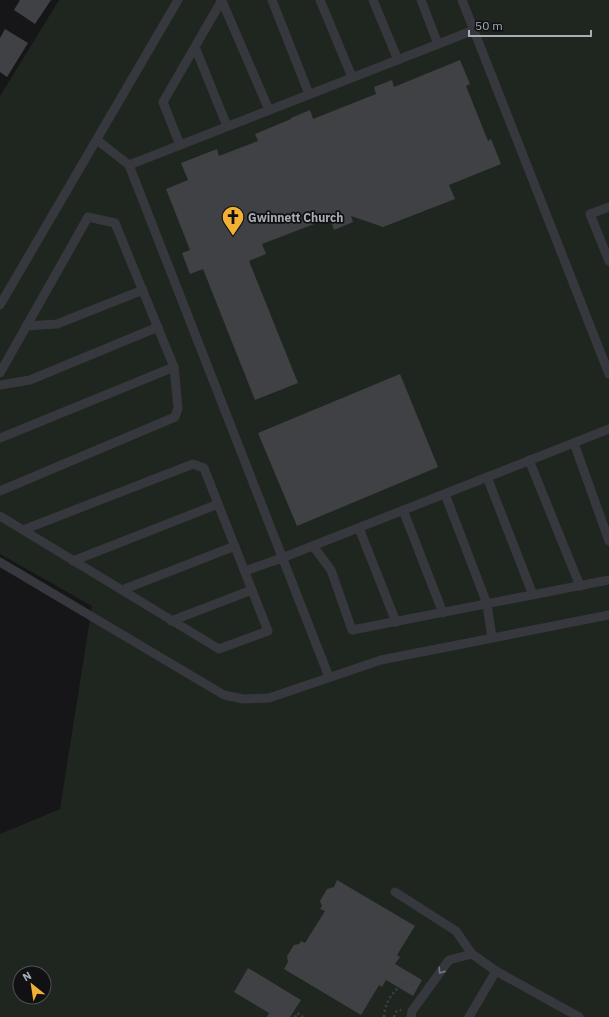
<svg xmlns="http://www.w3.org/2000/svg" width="609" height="1017" viewBox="0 0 609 1017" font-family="'IBM Plex Sans',sans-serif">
	<rect width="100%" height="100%" fill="#161618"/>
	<!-- green -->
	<path fill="#1e261f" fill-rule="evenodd" d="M 59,0 L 609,0 L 609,1017 L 0,1017 L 0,834 L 60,809 L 92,606 L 0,554 L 0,96 ZM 20,973 L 44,973 L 44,997 L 20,997 Z"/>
	<!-- building -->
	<g fill="#404145">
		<polygon points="20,0 51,0 35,24 14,10"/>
		<polygon points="5,29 28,43 7,77 0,72 0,38"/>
		<polygon points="460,60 470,84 466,86 488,141 491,139 501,164 449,185 455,199 383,227 351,216 353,222 334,230 330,218 262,244 266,254 249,261 298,383 255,400 203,269 190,274 182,253 190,250 166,189 188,180 181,163 217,149 219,156 258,141 255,134 291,119 291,118 310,110 313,119 376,94 374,87 392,80 394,87"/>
		<polygon points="400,374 438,467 297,526 258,433"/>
		<polygon points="337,880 415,926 397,955 400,957 395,964 422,980 413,996 386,980 382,987 379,985 361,1015 284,969 288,962 287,956 294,945 299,944 301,941 305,943 325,911 320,909 322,906 320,901 327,889 334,887"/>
		<polygon points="248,968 301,1000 290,1017 267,1017 269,1013 234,992"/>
	</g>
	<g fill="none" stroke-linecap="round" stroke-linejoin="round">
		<!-- path -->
		<g stroke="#3d3f44" stroke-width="2.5" stroke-dasharray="2 3" stroke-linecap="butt">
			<polyline points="295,1017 297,1013 303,1017"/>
			<path d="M 384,1017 C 385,1001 393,992 405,981 L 416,986"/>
			<polyline points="394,1017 395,1013 398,1010 401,1010"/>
		</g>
		<!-- lane -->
		<g stroke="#37383d" stroke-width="9">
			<polyline points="272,0 309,94"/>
			<polyline points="320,0 352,77"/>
			<polyline points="373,0 398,60"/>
			<polyline points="421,0 438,44"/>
			<polyline points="462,0 609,374"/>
			<polyline points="222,1 269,110"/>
			<polyline points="195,47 227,126"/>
			<polyline points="97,140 129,165 474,30"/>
			<polyline points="180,145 163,102 222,0"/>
			<polyline points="129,165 329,677"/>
			<polyline points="609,207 590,214 609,261"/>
			<polyline points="0,305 178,0"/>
			<polyline points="26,326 57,324 143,290"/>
			<polyline points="0,373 88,217 115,223 174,367 178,408 175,417 0,491"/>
			<polyline points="0,385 30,380 158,327"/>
			<polyline points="0,438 174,367"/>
			<polyline points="574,443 609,541"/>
			<polyline points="529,460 580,586"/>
			<polyline points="487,477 533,595"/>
			<polyline points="445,494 487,604 492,638"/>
			<polyline points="403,510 443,613"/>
			<path d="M 0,516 C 73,561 146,605 219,649 L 268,631 L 204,468 L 193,464 L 23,530"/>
			<polyline points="359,528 396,622"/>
			<polyline points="313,546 331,570 352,630 609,580"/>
			<polyline points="73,561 218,504"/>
			<polyline points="0,562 224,695 243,699 269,698 381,660 609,615"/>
			<polyline points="245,571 282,558 609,429"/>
			<polyline points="122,590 235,546"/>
			<polyline points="171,621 252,590"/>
			<polyline points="395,892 456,931 472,954"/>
			<polyline points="411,1017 412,1011 449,960 472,954 496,971"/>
			<polyline points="469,1017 496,971 579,1017"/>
		</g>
	</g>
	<!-- one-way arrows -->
	<defs><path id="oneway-chevron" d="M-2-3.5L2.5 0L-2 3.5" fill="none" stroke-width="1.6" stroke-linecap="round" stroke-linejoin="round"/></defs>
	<use stroke="#757881" href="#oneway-chevron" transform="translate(441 971) rotate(125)"/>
	<!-- icons -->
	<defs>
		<g id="church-pin" transform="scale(1.15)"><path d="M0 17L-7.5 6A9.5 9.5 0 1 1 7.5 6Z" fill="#f2b134" stroke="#111113"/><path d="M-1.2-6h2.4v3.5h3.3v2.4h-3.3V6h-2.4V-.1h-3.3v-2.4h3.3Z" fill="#111"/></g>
	</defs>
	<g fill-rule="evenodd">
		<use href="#church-pin" x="233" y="217"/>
	</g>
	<g text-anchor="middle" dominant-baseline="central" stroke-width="3.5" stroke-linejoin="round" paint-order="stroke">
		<!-- poi labels -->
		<g font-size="12" font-weight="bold" fill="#a8adb8" stroke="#111113" text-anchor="start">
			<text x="248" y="217">Gwinnett Church</text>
		</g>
	</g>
	<!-- north arrow -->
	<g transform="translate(32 985) rotate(330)"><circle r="19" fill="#111113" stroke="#4d4f55"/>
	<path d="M0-3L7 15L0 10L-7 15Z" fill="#f2b134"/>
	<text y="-6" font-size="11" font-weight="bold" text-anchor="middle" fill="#a8adb8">N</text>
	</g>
	<!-- scale -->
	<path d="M469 30v6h122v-6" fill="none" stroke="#a8adb8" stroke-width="2"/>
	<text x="475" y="30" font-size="12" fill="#a8adb8" stroke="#111113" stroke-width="3" paint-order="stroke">50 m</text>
</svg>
